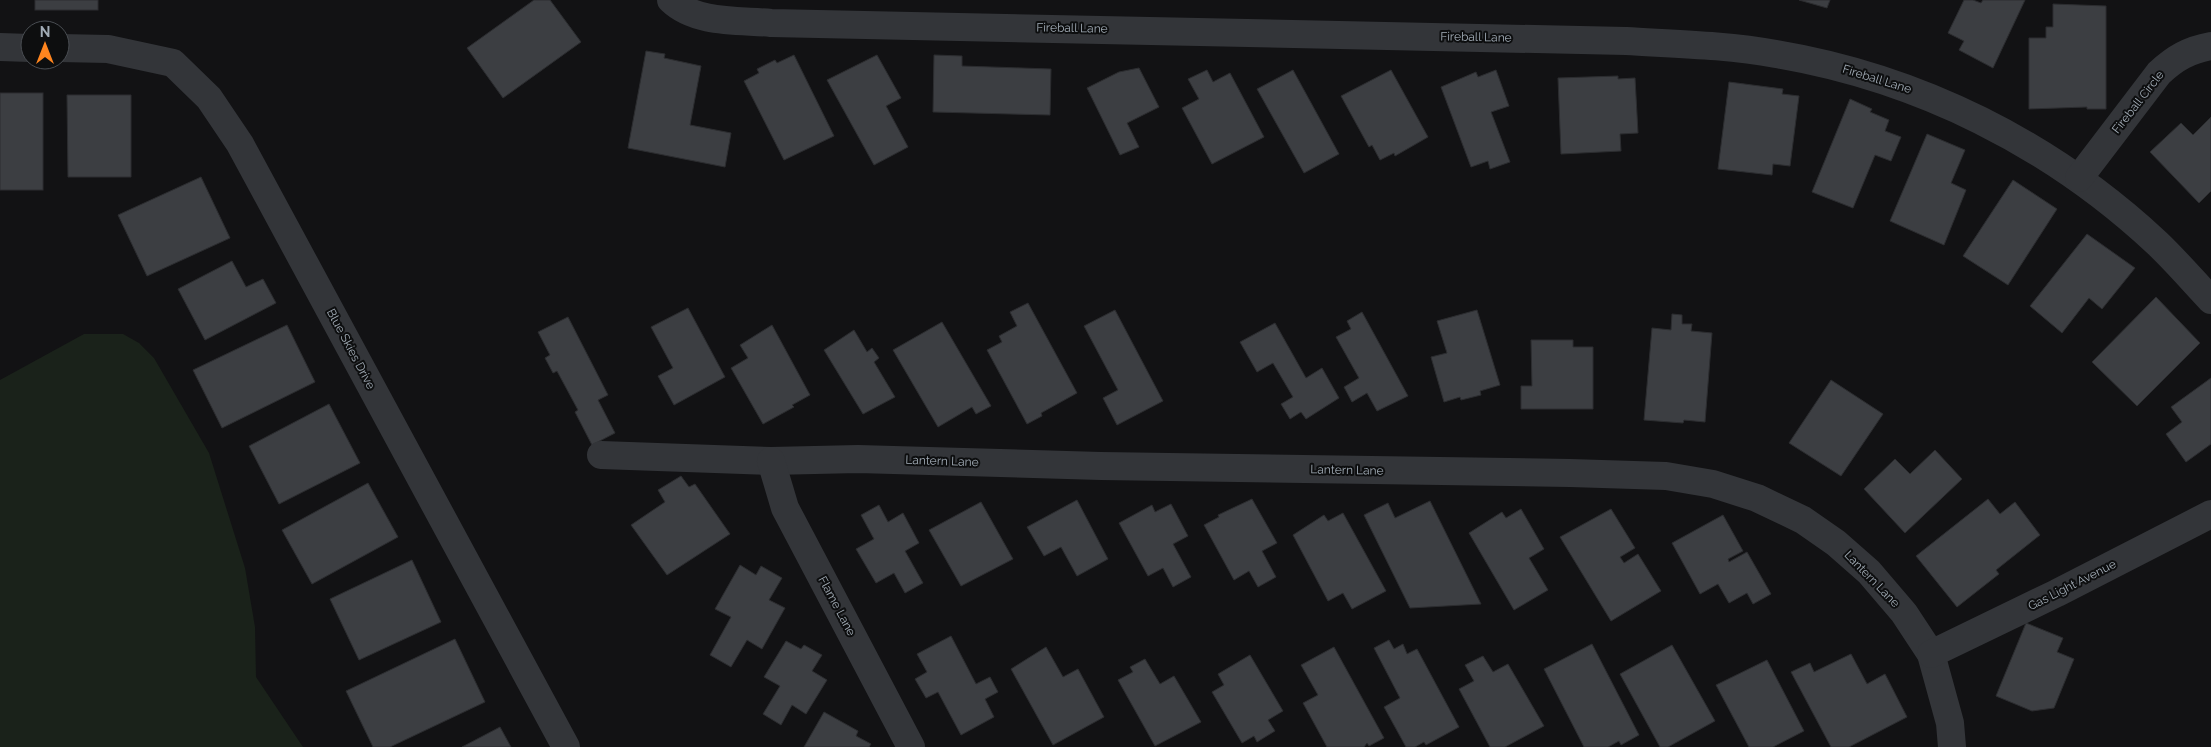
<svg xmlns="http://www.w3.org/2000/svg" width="2211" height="747" viewBox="0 0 2211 747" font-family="Raleway,sans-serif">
	<rect width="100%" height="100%" fill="#121214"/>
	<!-- green -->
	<polygon fill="#1a221a" points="84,334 123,334 139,343 154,358 209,453 245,568 255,627 256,677 303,747 0,747 0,380"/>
	<!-- building -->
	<g fill="#3c3e42" stroke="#2c2d30">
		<rect x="35" y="0" width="63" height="10"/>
		<polygon points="534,0 550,0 581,42 503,98 467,48"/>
		<polygon points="1799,0 1830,0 1827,8"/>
		<polygon points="1964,0 1973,0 1981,3 1983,0 2025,0 1993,68 1959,50 1964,41 1948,33"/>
		<polygon points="2053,4 2106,6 2106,109 2087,109 2087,107 2029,109 2029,38 2046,38 2046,27 2053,27"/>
		<polygon points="646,51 665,54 664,58 701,66 690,125 731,133 725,167 628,148"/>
		<polygon points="794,55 834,136 784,160 744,81 759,73 757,69 775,60 777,63"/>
		<polygon points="877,55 901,98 886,106 908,147 874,165 827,80"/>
		<polygon points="934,55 962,56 962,66 1051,69 1050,115 933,112"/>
		<polygon points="1139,68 1159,107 1127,123 1139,147 1120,155 1087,88 1119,72"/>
		<polygon points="1207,70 1213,82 1230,73 1264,137 1212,164 1182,108 1199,99 1188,79"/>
		<polygon points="1293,70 1339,154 1304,173 1257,89"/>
		<polygon points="1391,70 1428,137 1395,156 1394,153 1380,160 1372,145 1369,147 1341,96"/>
		<polygon points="1496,70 1509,106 1491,112 1510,162 1490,169 1488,161 1471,167 1441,87 1476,72 1478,77"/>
		<polygon points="1618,76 1618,79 1635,78 1638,133 1620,134 1621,151 1561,154 1558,78"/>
		<polygon points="1729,82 1783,89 1782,94 1799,96 1790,166 1773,164 1772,175 1718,169"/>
		<rect x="0" y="93" width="43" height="97"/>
		<polygon points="67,95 131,95 131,177 68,177"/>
		<polygon points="1850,99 1872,109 1870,112 1889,120 1885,131 1901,137 1891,161 1875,155 1853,208 1812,192"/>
		<polygon points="2211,117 2211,191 2199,203 2150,152 2181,123 2193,135"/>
		<polygon points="1927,134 1965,150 1951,183 1966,190 1944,245 1890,221"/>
		<polygon points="201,177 230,238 147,276 118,215"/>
		<polygon points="2013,180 2057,209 2008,285 1963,256"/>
		<polygon points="2087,234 2135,268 2102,309 2089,298 2062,333 2030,306"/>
		<polygon points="232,261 246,287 263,279 276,303 205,340 178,289"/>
		<polygon points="2156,297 2200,343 2137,406 2092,362"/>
		<polygon points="1028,303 1077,393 1041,413 1042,416 1027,424 987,350 1002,342 999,336 1017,326 1010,312"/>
		<polygon points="688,308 725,377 674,405 658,376 673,368 651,327"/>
		<polygon points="1115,310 1163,401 1117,425 1103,398 1118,390 1084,326"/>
		<polygon points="1477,310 1500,385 1480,391 1481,395 1461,400 1460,397 1444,402 1431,357 1447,353 1437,321"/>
		<polygon points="1362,312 1408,396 1377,411 1367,393 1352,402 1344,387 1359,378 1336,337 1351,329 1347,321"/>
		<polygon points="1672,314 1682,315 1682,324 1692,324 1691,331 1712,333 1705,422 1684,420 1683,423 1644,420 1652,328 1671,330"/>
		<polygon points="568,317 608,395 598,400 615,433 592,445 575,412 578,410 557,371 553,373 545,358 550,355 538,332"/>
		<polygon points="942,322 991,406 976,414 972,407 938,427 893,350"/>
		<polygon points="1275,323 1306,378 1322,368 1339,398 1306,419 1301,412 1290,419 1281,404 1293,397 1273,363 1257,372 1240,342"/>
		<polygon points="287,325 315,382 222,428 193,370"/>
		<polygon points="772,325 810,395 792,405 794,407 763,424 731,368 748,358 740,345"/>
		<polygon points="854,330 867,352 872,348 879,358 874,362 895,397 863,414 824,350"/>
		<polygon points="1531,340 1573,340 1573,347 1593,347 1593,409 1521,409 1521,386 1532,386"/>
		<polygon points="2211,378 2211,444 2186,462 2166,434 2182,422 2171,407"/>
		<polygon points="1831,380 1883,414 1841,476 1789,443"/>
		<polygon points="329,404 360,463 279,504 249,446"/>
		<polygon points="1935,450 1962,479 1905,533 1864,489 1895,459 1910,474"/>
		<polygon points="681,476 689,487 695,484 730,534 667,575 631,525 665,502 658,490"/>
		<polygon points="368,483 398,537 312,584 282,530"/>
		<polygon points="1252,499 1277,543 1262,551 1276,577 1258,587 1249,571 1234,580 1204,525 1219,517 1218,515"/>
		<polygon points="1988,499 2000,514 2015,502 2040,535 1996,570 1999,574 1957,607 1916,556"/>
		<polygon points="1077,500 1108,559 1077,576 1061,547 1044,556 1027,527"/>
		<polygon points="1430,501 1481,604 1410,608 1364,515 1388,503 1395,518"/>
		<polygon points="981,502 1013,559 961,586 929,530"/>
		<polygon points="1171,504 1188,536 1173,544 1191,577 1173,587 1163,568 1148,576 1119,523 1152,505 1155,512"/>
		<polygon points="879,505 888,522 903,513 919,543 905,551 923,583 905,593 894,573 876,583 856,549 874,539 861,515"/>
		<polygon points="1521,509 1544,549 1529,558 1548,590 1514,610 1469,533 1502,512 1506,518"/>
		<polygon points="1611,509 1635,548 1620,557 1624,563 1638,554 1661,591 1611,621 1560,537"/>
		<polygon points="1343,513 1386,591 1352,609 1343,593 1328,601 1293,535 1324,515 1328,521"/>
		<polygon points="1723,515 1743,551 1728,559 1729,562 1747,552 1771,594 1753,604 1747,593 1729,603 1718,584 1700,594 1672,543"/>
		<polygon points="412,560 441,622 359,660 330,599"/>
		<polygon points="740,565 756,575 761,566 782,578 769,600 785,608 762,649 747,640 731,667 710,655 731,617 715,609"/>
		<polygon points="2026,623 2063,638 2057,652 2074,659 2054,708 2032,711 1996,696"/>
		<polygon points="951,636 976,684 990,677 998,692 985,699 994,717 961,735 938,692 926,698 915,679 927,672 917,654"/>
		<polygon points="455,639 485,702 390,747 373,747 346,691"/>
		<polygon points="1389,640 1394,649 1403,644 1407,654 1417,649 1459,727 1426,745 1424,742 1415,747 1406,747 1384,707 1400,698 1374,648"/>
		<polygon points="786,641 801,649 804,645 822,655 812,671 827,680 806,714 792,705 781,725 763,714 780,686 764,677"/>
		<polygon points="1592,644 1639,735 1621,745 1619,741 1608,747 1584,747 1544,669"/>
		<polygon points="1672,645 1715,721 1668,747 1660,747 1620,674"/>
		<polygon points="1046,647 1063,677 1078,669 1104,717 1053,745 1011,669"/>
		<polygon points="1334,647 1384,738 1369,746 1367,743 1364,747 1327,747 1303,703 1318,695 1301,665"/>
		<polygon points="1851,654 1867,684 1885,674 1907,717 1849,747 1831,747 1791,672 1810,663 1814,672"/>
		<polygon points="1250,655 1283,711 1268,720 1275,731 1257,742 1254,736 1242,743 1212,692 1224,685 1218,674"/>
		<polygon points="1483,656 1493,672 1508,664 1544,726 1505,747 1490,747 1459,689 1474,681 1465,665"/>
		<polygon points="1145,659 1160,684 1174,676 1201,722 1155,746 1118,680 1133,672 1130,667"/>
		<polygon points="1767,660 1804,731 1773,747 1749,747 1716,685"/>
		<polygon points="824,712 858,731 856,736 871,744 869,747 804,747"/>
		<polygon points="500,727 511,747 462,747"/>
	</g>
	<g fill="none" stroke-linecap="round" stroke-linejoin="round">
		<!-- minor -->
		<g stroke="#333539" stroke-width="28">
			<path d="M 671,0 C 696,24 739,20 771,23 L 1626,41 C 1676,44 1727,45 1776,54 C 1919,78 2051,144 2157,243 C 2176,261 2193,281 2211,300"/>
			<polyline points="0,47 30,48"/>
			<polyline points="60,48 108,49 173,63 209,98 240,144 566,747"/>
			<path d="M 2079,178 L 2159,73 C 2175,58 2189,50 2211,46"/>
			<polyline points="601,455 771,461 858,459 1101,466 1570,473 1666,476 1713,484 1757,498 1803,520 1836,543 1869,572 1904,613 1931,654 1950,723 1952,747"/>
			<polyline points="771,461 785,508 911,747"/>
			<polyline points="1931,654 2057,593 2211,514"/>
		</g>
	</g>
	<g text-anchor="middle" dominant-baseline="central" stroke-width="4" stroke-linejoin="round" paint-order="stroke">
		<!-- street labels -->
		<g font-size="12" fill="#a2acb6" stroke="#0d0e0f">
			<text transform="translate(1072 28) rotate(1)">Fireball Lane</text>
			<text transform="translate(1476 37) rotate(1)">Fireball Lane</text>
			<text transform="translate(1877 79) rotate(17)">Fireball Lane</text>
			<text transform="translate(2138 102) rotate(-52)">Fireball Circle</text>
			<text transform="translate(351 349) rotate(62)">Blue Skies Drive</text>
			<text transform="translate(942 461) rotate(2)">Lantern Lane</text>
			<text transform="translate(1347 470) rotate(1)">Lantern Lane</text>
			<text transform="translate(1872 579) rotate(46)">Lantern Lane</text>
			<text transform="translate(2072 585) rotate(-27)">Gas Light Avenue</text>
			<text transform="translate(837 606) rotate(62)">Flame Lane</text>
		</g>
	</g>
	<!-- north arrow -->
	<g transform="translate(45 45)"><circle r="24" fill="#0d0e0f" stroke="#494d52"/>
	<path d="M0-4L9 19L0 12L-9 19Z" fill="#ff851f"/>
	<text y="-8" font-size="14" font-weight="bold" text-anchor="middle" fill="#a2acb6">N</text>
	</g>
</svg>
